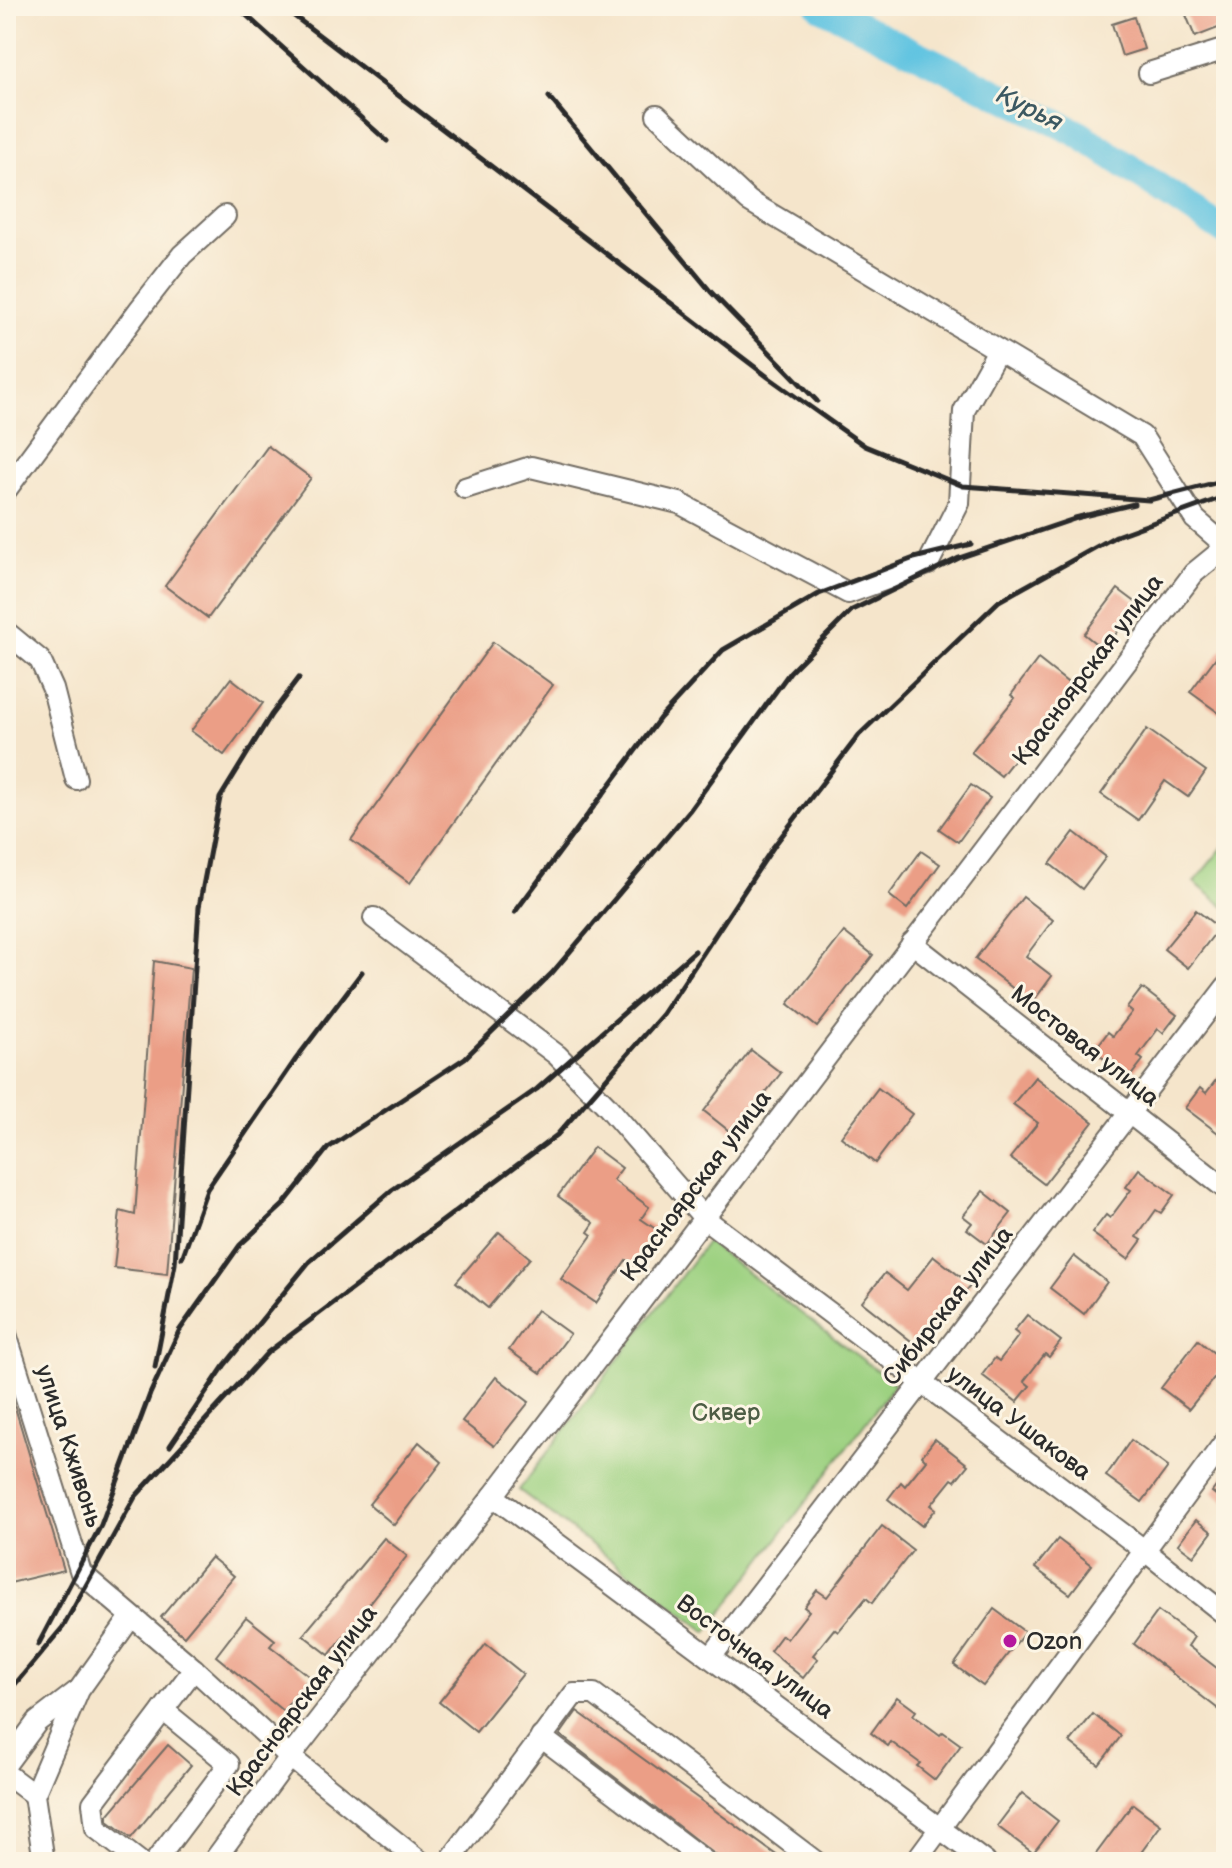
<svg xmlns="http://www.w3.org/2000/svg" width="1232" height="1868" viewBox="0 0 1232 1868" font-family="'Balsamiq Sans',sans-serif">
	<rect width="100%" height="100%" fill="#fcf5e5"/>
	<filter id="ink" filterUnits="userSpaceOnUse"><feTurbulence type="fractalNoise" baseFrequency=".0125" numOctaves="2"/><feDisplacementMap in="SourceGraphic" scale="16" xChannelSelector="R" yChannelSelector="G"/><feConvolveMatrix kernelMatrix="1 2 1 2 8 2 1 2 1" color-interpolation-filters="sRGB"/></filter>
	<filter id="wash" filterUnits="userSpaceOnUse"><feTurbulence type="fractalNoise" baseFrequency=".006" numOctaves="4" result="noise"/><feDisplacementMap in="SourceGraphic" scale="32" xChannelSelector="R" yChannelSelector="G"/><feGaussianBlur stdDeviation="1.8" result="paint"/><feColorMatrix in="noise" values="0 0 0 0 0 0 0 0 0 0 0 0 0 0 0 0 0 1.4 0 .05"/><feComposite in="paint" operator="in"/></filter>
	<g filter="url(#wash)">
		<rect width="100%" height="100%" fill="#f5e5cb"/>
		<!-- green -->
		<g fill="#9dd181" stroke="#647e56" stroke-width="2">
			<polygon points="1226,843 1226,908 1194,882"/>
			<polygon points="707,1242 895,1384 707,1632 519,1490"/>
		</g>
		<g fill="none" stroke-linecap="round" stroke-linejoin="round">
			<!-- river -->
			<polyline stroke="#62c4e1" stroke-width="28" points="820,6 1079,134 1226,232"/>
		</g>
		<g id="blocks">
			<!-- building -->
			<g fill="#eb9e86">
				<polygon points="1210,6 1220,6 1226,25 1195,37 1186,15"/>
				<polygon points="1134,17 1144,49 1122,56 1112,24"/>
				<polygon points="268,446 311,478 208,618 165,586"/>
				<polygon points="1118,589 1138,604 1104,650 1084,634"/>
				<polygon points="493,642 553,685 410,883 351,840"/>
				<polygon points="1226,644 1226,718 1190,692"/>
				<polygon points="1038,659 1072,686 1001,776 971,752 1015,698 1011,695"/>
				<polygon points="231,678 263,703 224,755 191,731"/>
				<polygon points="1147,729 1206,771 1188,797 1165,781 1138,820 1101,794"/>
				<polygon points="971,785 990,798 958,842 939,829"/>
				<polygon points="1074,832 1106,857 1082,889 1050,864"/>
				<polygon points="921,851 940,864 907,909 889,895"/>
				<polygon points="1023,897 1053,920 1026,956 1052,976 1032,1003 975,959"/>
				<polygon points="1196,910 1219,928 1188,968 1164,949"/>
				<polygon points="844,932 873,955 817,1027 788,1004"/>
				<polygon points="154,961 191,968 167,1274 114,1268 120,1211 135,1215"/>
				<polygon points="1142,988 1177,1015 1163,1033 1158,1029 1138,1056 1143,1060 1129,1078 1094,1051 1108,1032 1113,1036 1132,1012 1127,1008"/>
				<polygon points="751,1050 781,1073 733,1134 704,1111"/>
				<polygon points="1226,1067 1226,1139 1185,1108 1200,1088 1206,1093"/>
				<polygon points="1035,1077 1093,1122 1044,1184 1010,1158 1038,1123 1013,1104"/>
				<polygon points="878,1088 912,1114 875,1163 841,1137"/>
				<polygon points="594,1147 622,1168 613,1180 649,1207 641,1219 660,1232 635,1266 626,1260 596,1303 561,1279 592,1235 588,1232 594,1223 558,1196"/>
				<polygon points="1139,1169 1174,1195 1161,1213 1156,1210 1137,1237 1142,1240 1128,1259 1092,1233 1106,1215 1110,1218 1131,1190 1126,1187"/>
				<polygon points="983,1191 1011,1213 987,1244 967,1229 972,1223 963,1216"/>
				<polygon points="499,1232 530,1258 488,1308 456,1282"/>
				<polygon points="934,1256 971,1285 920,1348 862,1302 885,1273 907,1290"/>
				<polygon points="1074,1256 1107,1282 1084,1314 1050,1288"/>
				<polygon points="537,1310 570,1334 541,1373 509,1350"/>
				<polygon points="1027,1315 1061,1341 1049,1357 1045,1354 1024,1381 1030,1386 1017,1402 982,1375 995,1358 999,1361 1019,1335 1014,1331"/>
				<polygon points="1198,1340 1226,1363 1189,1409 1161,1388"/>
				<polygon points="496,1377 529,1402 494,1446 462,1421"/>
				<polygon points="14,1404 64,1570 6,1584 6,1406"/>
				<polygon points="935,1439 968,1465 955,1481 952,1479 931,1505 936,1509 922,1526 888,1499 901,1482 905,1486 926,1460 922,1456"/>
				<polygon points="1131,1440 1168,1467 1142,1502 1106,1476"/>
				<polygon points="419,1442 442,1462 394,1525 369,1504"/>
				<polygon points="1226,1473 1226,1503 1212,1492"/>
				<polygon points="1196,1520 1212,1532 1194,1556 1178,1544"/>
				<polygon points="882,1526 913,1550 872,1603 866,1598 838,1632 834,1629 813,1655 818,1659 803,1678 770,1651 782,1635 787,1639 809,1611 804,1607 817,1590 827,1597"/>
				<polygon points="384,1538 407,1556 329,1655 303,1635"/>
				<polygon points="1058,1539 1092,1565 1070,1594 1035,1568"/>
				<polygon points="211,1557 234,1576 184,1636 161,1617"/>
				<polygon points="994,1609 1025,1632 983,1686 954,1665"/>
				<polygon points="1158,1611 1194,1637 1188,1646 1226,1675 1226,1715 1134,1644"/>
				<polygon points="246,1617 275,1640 270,1646 310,1677 283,1711 216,1656"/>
				<polygon points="486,1644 523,1674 476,1732 439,1702"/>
				<polygon points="897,1697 916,1711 913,1715 940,1735 943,1732 961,1745 935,1780 917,1766 920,1763 891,1742 888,1746 871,1733"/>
				<polygon points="577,1711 786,1862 726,1862 717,1856 560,1735"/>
				<polygon points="1093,1714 1121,1736 1099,1765 1070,1742"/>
				<polygon points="168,1745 191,1765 131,1838 108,1821 108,1815"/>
				<polygon points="1022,1793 1058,1821 1033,1853 997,1826"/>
				<polygon points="1133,1804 1161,1825 1134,1862 1090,1862"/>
			</g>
		</g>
	</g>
	<g filter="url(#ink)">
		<use href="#blocks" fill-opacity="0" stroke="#726c63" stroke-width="2"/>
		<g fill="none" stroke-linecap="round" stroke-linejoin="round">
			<!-- minor casing -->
			<g stroke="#726c63" stroke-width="24">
				<g id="minor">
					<polyline points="1149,73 1226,49"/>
					<polyline points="657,115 749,201 1142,436 1195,519 1226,546"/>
					<polyline points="465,488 531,467 679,503 848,593 928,564 959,503 964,411 998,350"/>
					<polyline points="6,490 139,310 182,255 225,216"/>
					<polyline points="6,632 40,660 53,689 76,779"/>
					<polyline points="374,918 557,1055 607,1106 704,1218 1144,1550 1226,1615"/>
					<polyline points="912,943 1226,1189"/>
					<polyline points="6,1334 81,1573 194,1669 290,1757 421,1862"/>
					<polyline points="493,1496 985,1862"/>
					<polyline points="711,1657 1226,987"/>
					<polyline points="541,1737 706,1862"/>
					<polyline points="6,1764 37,1722 76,1692"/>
					<polyline points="6,1774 34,1795"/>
					<polyline points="44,1862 34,1795 79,1690 131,1617"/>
					<polyline points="140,1862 96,1828 93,1803 194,1669"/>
					<polyline points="155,1862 229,1764 163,1710"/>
					<polyline points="213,1862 290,1757 493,1496 1194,573 1226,547"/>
					<polyline points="449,1862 574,1694 594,1694 816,1862"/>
					<polyline points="915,1862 1226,1440"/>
				</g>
			</g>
			<!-- minor -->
			<use href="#minor" stroke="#fff" stroke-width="20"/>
			<!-- rail -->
			<g stroke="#2b2b2b" stroke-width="5">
				<polyline points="236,6 387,141"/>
				<polyline points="281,6 768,377 865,446 963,486 1149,500 1226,480"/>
				<polyline points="549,97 711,292 817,401"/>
				<polyline points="1075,518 1134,504"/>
				<polyline points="515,912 660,718 723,650 819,594 914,558 971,544"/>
				<polyline points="182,1258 207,1189 296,1059 362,972"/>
				<polyline points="155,1367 175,1264 199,907 220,798 271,715 299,678"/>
				<polyline points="170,1446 224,1366 309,1262 392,1190 537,1089 695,951"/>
				<polyline points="38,1645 101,1525 150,1394 179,1331 240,1245 283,1205 328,1148 465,1058 552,973 689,811 790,672 852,610 959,558 1086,515"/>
				<polyline points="6,1695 63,1627 135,1497 268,1352 557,1135 663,1014 774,846 859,735 999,601 1116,536 1226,496"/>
			</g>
		</g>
	</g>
	<!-- markers -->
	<circle fill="#b5179e" stroke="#fcf5e5" stroke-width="3" cx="1010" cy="1641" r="8"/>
	<g text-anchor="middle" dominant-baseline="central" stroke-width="6" stroke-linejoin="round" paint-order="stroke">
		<!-- street labels -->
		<g font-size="24" fill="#2b2b2b" stroke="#fcf5e5">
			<text transform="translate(1088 670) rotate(-53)">Красноярская улица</text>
			<text transform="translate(1085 1046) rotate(38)">Мостовая улица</text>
			<text transform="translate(696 1186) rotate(-53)">Красноярская улица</text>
			<text transform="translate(948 1306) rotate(-52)">Сибирская улица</text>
			<text transform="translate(1019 1423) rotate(37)">улица Ушакова</text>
			<text transform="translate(69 1446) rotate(72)">улица Кживонь</text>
			<text transform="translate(755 1657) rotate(37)">Восточная улица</text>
			<text transform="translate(302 1701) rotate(-53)">Красноярская улица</text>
		</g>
		<!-- park labels -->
		<g font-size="24" fill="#4d5d45" stroke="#fcf5e5">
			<text x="726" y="1412">Сквер</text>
		</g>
		<!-- poi labels -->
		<g font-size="24" fill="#2b2b2b" stroke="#fcf5e5" text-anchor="start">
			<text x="1026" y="1641">Ozon</text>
		</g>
		<!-- water labels -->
		<g font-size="26" font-style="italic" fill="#3c5962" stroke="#fcf5e5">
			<text transform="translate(1029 109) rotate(26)">Курья</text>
		</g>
	</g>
	<!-- margin -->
	<rect width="1232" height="1868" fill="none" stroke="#fcf5e5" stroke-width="32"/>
</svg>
